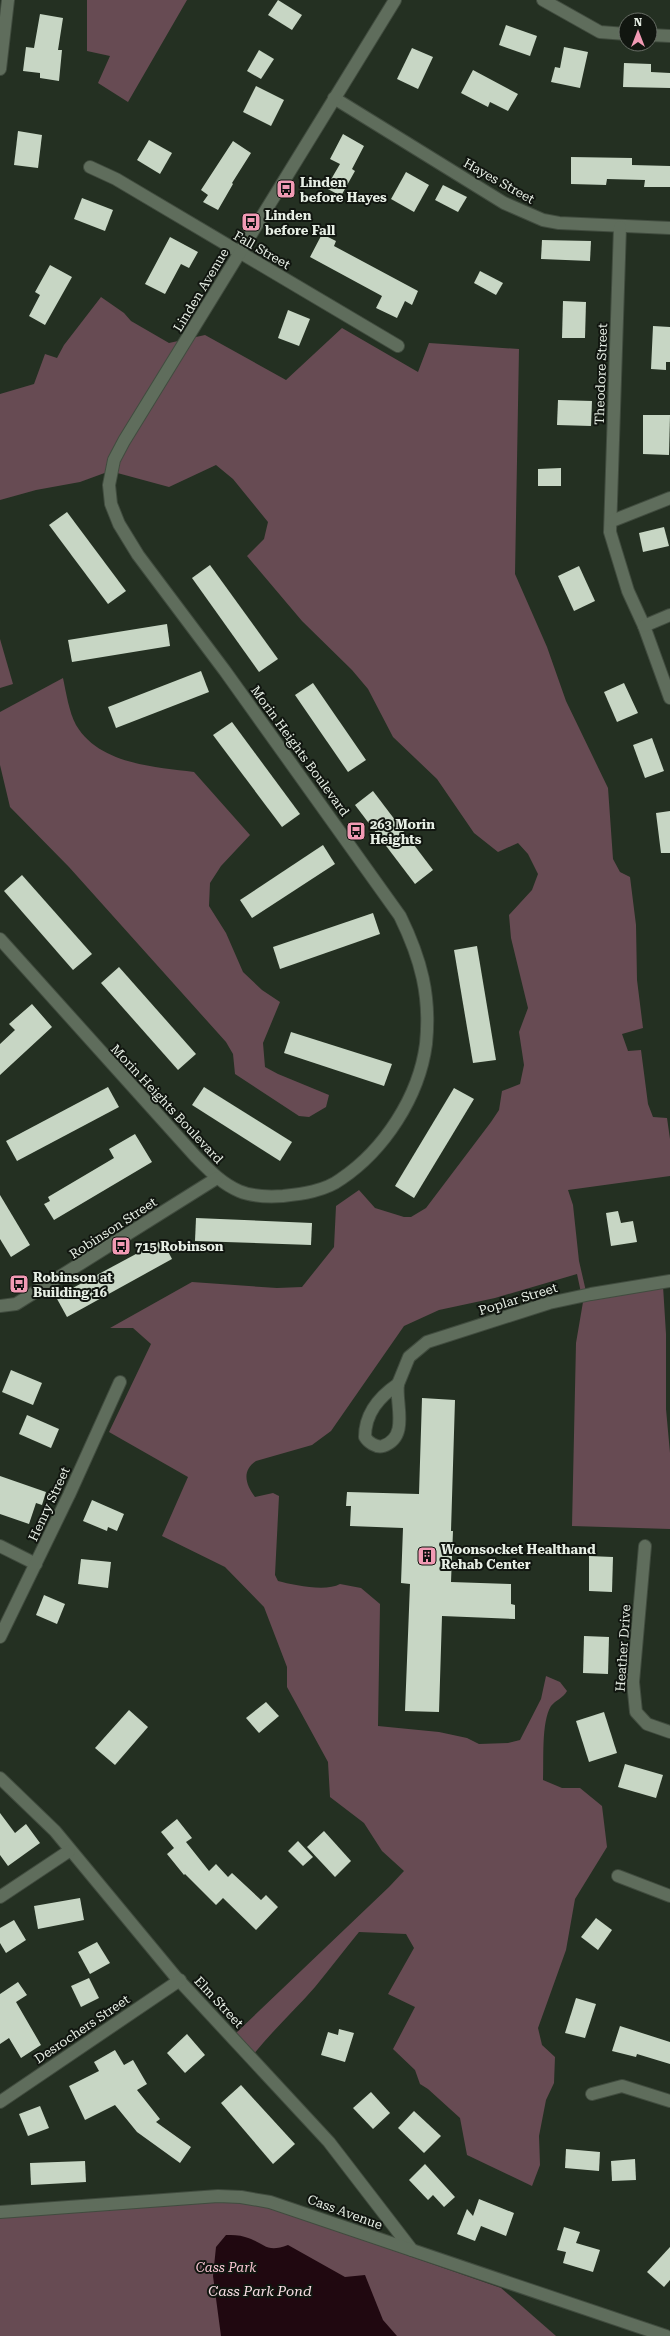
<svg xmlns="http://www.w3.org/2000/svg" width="670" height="2336" viewBox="0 0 670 2336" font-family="'Roboto Serif',serif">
	<rect width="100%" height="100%" fill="#243022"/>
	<!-- green -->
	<g fill="#674b53">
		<polygon points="87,0 187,0 128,102 98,83 110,56 87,51"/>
		<path d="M 101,297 L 124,313 L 131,321 L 169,343 L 205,335 L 286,380 L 342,328 L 418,372 L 429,343 L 519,349 L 515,574 L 547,647 L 566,701 L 608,788 L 613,859 L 620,872 L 630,877 L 636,925 L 637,980 L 643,1028 L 622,1034 L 628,1051 L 641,1050 L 648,1104 L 653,1117 L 667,1118 L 670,1139 L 670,1176 L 568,1190 L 573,1205 L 579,1261 L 588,1300 L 663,1286 L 666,1334 L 666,1409 L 670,1453 L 670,1529 L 572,1526 L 576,1343 L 583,1302 L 577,1274 L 495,1298 L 439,1310 L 404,1326 L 331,1431 L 312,1445 L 256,1461 C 241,1471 246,1485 255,1497 L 273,1493 L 279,1496 L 275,1575 L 278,1581 C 293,1585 326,1592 340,1584 L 361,1588 L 380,1604 L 378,1726 L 439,1732 L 467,1738 L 479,1744 L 508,1743 L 520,1740 L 541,1699 L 546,1676 L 560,1682 L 567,1691 C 563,1698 556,1700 551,1706 C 541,1722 544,1761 543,1780 L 562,1788 L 580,1788 L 602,1806 L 607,1847 L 575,1899 L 566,1950 L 538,2028 L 542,2045 L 555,2057 L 554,2083 L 546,2100 L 539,2136 L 540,2165 L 532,2186 L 467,2155 L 460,2118 L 428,2089 L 420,2084 L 415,2070 L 393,2049 L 415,2007 L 388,1994 L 414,1948 L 406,1934 L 359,1932 C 344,1950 330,1969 315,1987 C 295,2010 272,2031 253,2055 L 235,2034 L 389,1887 L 404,1871 L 382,1851 L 364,1823 L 330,1797 L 328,1762 L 287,1687 L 287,1667 L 264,1607 L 225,1567 L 162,1536 L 188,1477 L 109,1432 L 151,1344 L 133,1328 L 110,1328 L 192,1282 L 277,1288 L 302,1287 L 334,1247 L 336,1206 L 359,1190 L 375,1208 L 404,1217 L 411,1217 L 426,1208 L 491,1122 L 499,1110 L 502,1091 L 520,1084 L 524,1065 L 519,1032 L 528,1008 L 511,938 L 509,915 L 532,890 L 538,874 L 528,854 L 518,843 L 498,852 L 474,833 L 437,779 L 393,737 L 368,689 L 352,670 L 302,621 L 247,556 L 264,539 L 268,522 L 233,479 L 216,465 L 169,487 L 110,471 L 80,482 L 36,490 L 0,500 L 0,394 L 34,384 L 45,354 L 57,358 L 64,345 Z"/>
		<polygon points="0,639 13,684 0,688"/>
		<path d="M 63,678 C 66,692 69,712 76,725 C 99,764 154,767 194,772 L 250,835 L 221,866 L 210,883 L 209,906 L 226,933 L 243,972 L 262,990 L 280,1002 L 263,1043 L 265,1067 L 278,1074 L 329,1095 L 326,1107 L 309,1117 L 299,1116 L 235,1074 L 233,1054 L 226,1042 L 69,867 L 10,807 L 0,765 L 0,712 Z"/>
		<polygon points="240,2197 501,2288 556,2336 0,2336 0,2212"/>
	</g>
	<!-- water -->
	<path fill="#200810" d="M 226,2235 C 232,2235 239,2235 245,2237 C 264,2242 265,2254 288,2245 L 345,2277 L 365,2275 L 383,2320 L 397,2336 L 221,2336 L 213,2276 L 216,2247 Z"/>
	<!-- building -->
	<g fill="#c7d6c4">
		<polygon points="278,0 302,15 292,30 268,15"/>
		<polygon points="40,14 63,18 58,50 62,50 59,81 40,78 40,73 23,71 26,47 34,48"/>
		<polygon points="506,25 537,36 530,56 499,45"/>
		<polygon points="564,47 588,52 580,88 551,82 555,67 560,68"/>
		<polygon points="412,48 433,57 418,89 397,79"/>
		<polygon points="259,50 274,59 261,79 247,71"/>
		<polygon points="624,63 651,64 651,72 670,73 670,88 623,87"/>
		<polygon points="473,70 518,94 508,111 490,102 488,107 461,93"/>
		<polygon points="256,86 284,100 271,126 243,112"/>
		<polygon points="18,131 42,135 38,168 14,165"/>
		<polygon points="343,134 364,146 352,169 355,171 341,196 326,188 340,164 330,159"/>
		<polygon points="149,140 172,153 160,174 137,160"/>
		<polygon points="233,141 251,153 232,183 233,184 218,210 203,202 208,195 201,190"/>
		<polygon points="571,157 632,158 632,165 670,166 670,187 644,187 645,180 607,179 606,185 571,184"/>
		<polygon points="406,172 429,185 414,212 391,199"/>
		<polygon points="443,185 467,197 458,212 435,200"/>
		<polygon points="82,198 113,210 105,231 74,219"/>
		<polygon points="322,234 336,241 334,246 418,291 412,305 405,301 397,318 376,308 382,296 310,257"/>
		<polygon points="170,237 198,252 189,268 181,264 165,294 145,284"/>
		<polygon points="542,240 591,241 590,261 541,259"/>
		<polygon points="50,265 72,277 45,325 29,316 40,295 35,292"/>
		<polygon points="480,271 503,283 496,295 474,283"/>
		<polygon points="563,301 586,302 585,338 562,338"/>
		<polygon points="288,310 310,319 299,346 278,338"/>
		<polygon points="653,326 670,327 670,362 666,362 666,370 651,369"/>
		<polygon points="558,400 592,401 591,426 557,425"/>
		<polygon points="643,415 670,415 669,455 643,454"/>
		<polygon points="561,468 561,486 538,486 538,469"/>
		<polygon points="67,512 126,591 108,604 49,525"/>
		<polygon points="664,527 669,546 643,552 639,533"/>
		<polygon points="210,565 278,659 259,672 192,578"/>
		<polygon points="579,566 595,601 574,611 558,576"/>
		<polygon points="167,624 170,646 72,662 68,640"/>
		<polygon points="201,671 209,692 116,728 108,707"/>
		<polygon points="313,683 366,760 348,772 295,695"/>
		<polygon points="624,683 638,713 617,722 604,692"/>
		<polygon points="232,722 300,814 282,827 213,735"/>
		<polygon points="652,738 664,771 645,778 633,745"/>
		<polygon points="373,791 433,870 415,884 355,805"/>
		<polygon points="670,811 670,853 661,853 656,813"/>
		<polygon points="323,845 335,864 252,918 240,900"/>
		<polygon points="22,875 92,954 73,970 4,891"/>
		<polygon points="373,913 380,934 280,969 273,947"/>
		<polygon points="477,946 496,1060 473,1063 454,950"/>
		<polygon points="119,967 196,1054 178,1070 101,983"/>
		<polygon points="32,1004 52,1027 0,1075 0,1044 15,1030 9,1024"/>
		<polygon points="291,1032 392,1064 384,1086 284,1053"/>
		<polygon points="108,1087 119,1107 17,1161 6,1141"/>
		<polygon points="204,1087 292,1142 280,1161 192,1105"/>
		<polygon points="454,1088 474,1099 414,1198 395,1186"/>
		<polygon points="135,1134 152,1162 54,1220 44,1204 50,1201 48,1197 114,1158 109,1149"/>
		<polygon points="0,1195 30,1245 11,1257 0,1239"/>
		<polygon points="618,1211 621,1223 633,1221 637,1242 611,1246 606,1213"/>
		<polygon points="196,1218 312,1223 311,1245 195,1241"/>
		<polygon points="162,1240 172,1259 67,1317 56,1297"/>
		<polygon points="11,1370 42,1383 33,1405 2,1392"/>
		<polygon points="422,1398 455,1400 451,1531 453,1531 451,1582 511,1584 511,1604 515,1605 515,1619 442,1616 439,1712 405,1711 410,1584 401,1583 403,1528 350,1526 351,1506 346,1506 347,1492 419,1494"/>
		<polygon points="27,1415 59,1429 51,1448 19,1434"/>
		<polygon points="0,1476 46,1492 42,1505 36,1503 29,1524 0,1514"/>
		<polygon points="92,1500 124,1514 117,1531 108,1527 107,1531 83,1521"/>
		<polygon points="589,1556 613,1557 612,1592 589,1591"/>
		<polygon points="81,1559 111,1562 108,1588 78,1584"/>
		<polygon points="44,1595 65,1604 57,1624 36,1615"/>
		<polygon points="584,1636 609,1637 608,1674 583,1673"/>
		<polygon points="266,1702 279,1716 259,1733 246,1718"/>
		<polygon points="129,1710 148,1727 115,1765 95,1748"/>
		<polygon points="604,1712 617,1753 589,1762 576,1721"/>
		<polygon points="625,1764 663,1775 656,1798 618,1787"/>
		<polygon points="0,1813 15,1833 26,1824 40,1843 8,1866 0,1855"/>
		<polygon points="177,1819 192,1838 186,1842 209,1871 216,1864 228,1877 232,1873 261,1900 266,1895 278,1907 256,1930 223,1898 216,1905 185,1874 184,1875 167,1854 174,1848 161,1832"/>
		<polygon points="324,1831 351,1861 335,1877 307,1847"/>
		<polygon points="298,1841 313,1857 303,1866 288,1851"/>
		<polygon points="80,1898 84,1920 38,1929 34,1906"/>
		<polygon points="596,1918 612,1930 598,1950 581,1937"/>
		<polygon points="14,1920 26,1940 6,1953 0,1943 0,1928"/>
		<polygon points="97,1942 110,1963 90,1974 78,1952"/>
		<polygon points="89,1978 99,1998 81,2007 71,1986"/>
		<polygon points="18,1982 27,1995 16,2002 41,2045 21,2058 9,2038 0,2044 0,1994"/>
		<polygon points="576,1998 596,2004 585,2038 565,2033"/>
		<polygon points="620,2026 670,2042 670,2064 637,2054 636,2057 612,2051"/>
		<polygon points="339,2029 354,2033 345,2062 321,2055 328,2032 338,2035"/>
		<polygon points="187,2034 205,2055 185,2073 167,2053"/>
		<polygon points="115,2050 124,2065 133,2060 147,2084 137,2090 160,2119 156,2122 191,2147 180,2163 137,2132 115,2105 85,2120 69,2086 99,2071 94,2062"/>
		<polygon points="241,2085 295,2144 273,2164 221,2103"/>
		<polygon points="371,2092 390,2113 373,2129 353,2108"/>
		<polygon points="40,2106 49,2128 28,2136 19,2114"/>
		<polygon points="414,2111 441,2136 424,2153 398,2128"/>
		<polygon points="566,2149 600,2152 599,2171 565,2168"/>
		<polygon points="635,2159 636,2180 612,2181 611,2161"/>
		<polygon points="85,2161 86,2182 31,2185 30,2163"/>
		<polygon points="425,2164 455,2197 444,2207 433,2195 428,2200 409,2180"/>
		<polygon points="479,2199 514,2213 506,2236 481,2226 475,2241 457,2234 467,2209 473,2216"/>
		<polygon points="564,2227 580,2232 576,2243 600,2250 593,2272 563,2263 566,2252 557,2250"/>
		<polygon points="670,2247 670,2280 664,2287 647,2272"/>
	</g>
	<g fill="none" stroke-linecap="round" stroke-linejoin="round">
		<!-- minor casing -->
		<g stroke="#414c3f" stroke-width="14">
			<g id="minor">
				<polyline points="543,0 600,32 626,34"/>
				<polyline points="650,35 670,36"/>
				<polyline points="0,69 8,0"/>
				<polyline points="334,98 504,203 543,220 559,223 670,228"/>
				<polyline points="90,167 116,179 398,346"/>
				<polyline points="620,227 610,532 628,591 644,626 670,698"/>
				<polyline points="612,521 670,498"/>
				<polyline points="644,626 670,615"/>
				<path d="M 0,939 L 196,1157 C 209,1170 222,1184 239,1191 C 253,1197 268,1197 283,1196 C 302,1194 325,1191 341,1179 C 384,1150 419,1097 426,1044 C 431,996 421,959 400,916 L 225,671 L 138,555 L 119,524 L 111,504 L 109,485 L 114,460 L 124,441 L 395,0"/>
				<polyline points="0,1306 16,1304 217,1178"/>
				<polyline points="398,1384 409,1357 427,1342 549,1303 591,1294 670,1281"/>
				<path d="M 398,1384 C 395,1403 410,1437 383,1446 C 376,1448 368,1442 365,1437 C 365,1413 379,1397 398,1384 Z"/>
				<polyline points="0,1546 36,1564"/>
				<polyline points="645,1546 633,1682 636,1712 647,1724 670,1732"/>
				<polyline points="0,1637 69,1495 120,1382"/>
				<polyline points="0,1778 55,1831 175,1976 329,2142 412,2250"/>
				<polyline points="618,1876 670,1896"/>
				<polyline points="0,1897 69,1851"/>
				<polyline points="592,2094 622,2086 670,2101"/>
				<polyline points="0,2102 180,1980"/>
				<polyline points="0,2212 218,2196 241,2197 270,2202 666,2336"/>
			</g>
		</g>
		<!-- minor -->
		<use href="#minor" stroke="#5f6d5c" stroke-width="12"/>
	</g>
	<!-- icons -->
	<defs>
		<g id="bus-square" transform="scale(1)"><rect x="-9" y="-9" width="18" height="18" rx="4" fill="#f19ab4" stroke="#111610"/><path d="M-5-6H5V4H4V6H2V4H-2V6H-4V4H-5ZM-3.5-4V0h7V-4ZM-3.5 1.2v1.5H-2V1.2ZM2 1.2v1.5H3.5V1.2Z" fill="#111"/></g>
		<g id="building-square" transform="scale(1)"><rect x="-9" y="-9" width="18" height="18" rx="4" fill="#f19ab4" stroke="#111610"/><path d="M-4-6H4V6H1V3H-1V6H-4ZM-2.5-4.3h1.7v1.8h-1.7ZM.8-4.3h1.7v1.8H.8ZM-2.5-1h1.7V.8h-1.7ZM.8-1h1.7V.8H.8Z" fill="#111"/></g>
	</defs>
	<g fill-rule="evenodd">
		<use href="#bus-square" x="286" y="189"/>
		<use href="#bus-square" x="251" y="222"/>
		<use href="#bus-square" x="356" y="831"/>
		<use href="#bus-square" x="121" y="1246"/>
		<use href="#bus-square" x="19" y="1284"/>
		<use href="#building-square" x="427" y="1556"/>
	</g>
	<g text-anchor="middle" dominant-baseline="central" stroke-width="4" stroke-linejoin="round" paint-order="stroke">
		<!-- street labels -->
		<g font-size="13" fill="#e7efe5" stroke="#111610">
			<text transform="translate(499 181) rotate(29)">Hayes Street</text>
			<text transform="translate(262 250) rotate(30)">Fall Street</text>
			<text transform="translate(201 290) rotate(-59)">Linden Avenue</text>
			<text transform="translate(601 374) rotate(-88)">Theodore Street</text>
			<text transform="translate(300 751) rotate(54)">Morin Heights Boulevard</text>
			<text transform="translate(167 1104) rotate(47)">Morin Heights Boulevard</text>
			<text transform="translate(113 1228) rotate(-33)">Robinson Street</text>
			<text transform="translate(518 1299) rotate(-17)">Poplar Street</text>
			<text transform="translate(49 1504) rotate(-65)">Henry Street</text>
			<text transform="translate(623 1648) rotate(-86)">Heather Drive</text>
			<text transform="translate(219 2002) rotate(47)">Elm Street</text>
			<text transform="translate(82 2029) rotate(-34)">Desrochers Street</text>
			<text transform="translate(345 2212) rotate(20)">Cass Avenue</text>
		</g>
		<!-- poi labels -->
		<g font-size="13" font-weight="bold" fill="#e7efe5" stroke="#111610" text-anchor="start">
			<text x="300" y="182">Linden<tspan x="300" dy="15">before Hayes</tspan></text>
			<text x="265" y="215">Linden<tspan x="265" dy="15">before Fall</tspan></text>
			<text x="370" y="824">263 Morin<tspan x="370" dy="15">Heights</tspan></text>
			<text x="135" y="1246">715 Robinson</text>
			<text x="33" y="1277">Robinson at<tspan x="33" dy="15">Building 16</tspan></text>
			<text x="441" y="1549">Woonsocket Healthand<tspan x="441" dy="15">Rehab Center</tspan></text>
		</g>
		<!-- park labels -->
		<g font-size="13" font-style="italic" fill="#f8c6d3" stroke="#111610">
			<text x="226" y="2267">Cass Park</text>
		</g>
		<!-- water labels -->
		<g font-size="14" font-style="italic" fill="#f7dde3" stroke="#111610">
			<text x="260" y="2291">Cass Park Pond</text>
		</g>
	</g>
	<!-- north arrow -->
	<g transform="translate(638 32)"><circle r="19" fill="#111610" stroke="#676d65"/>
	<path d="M0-3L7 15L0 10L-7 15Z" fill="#f19ab4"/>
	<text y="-6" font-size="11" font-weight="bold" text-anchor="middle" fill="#e7efe5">N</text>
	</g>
</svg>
